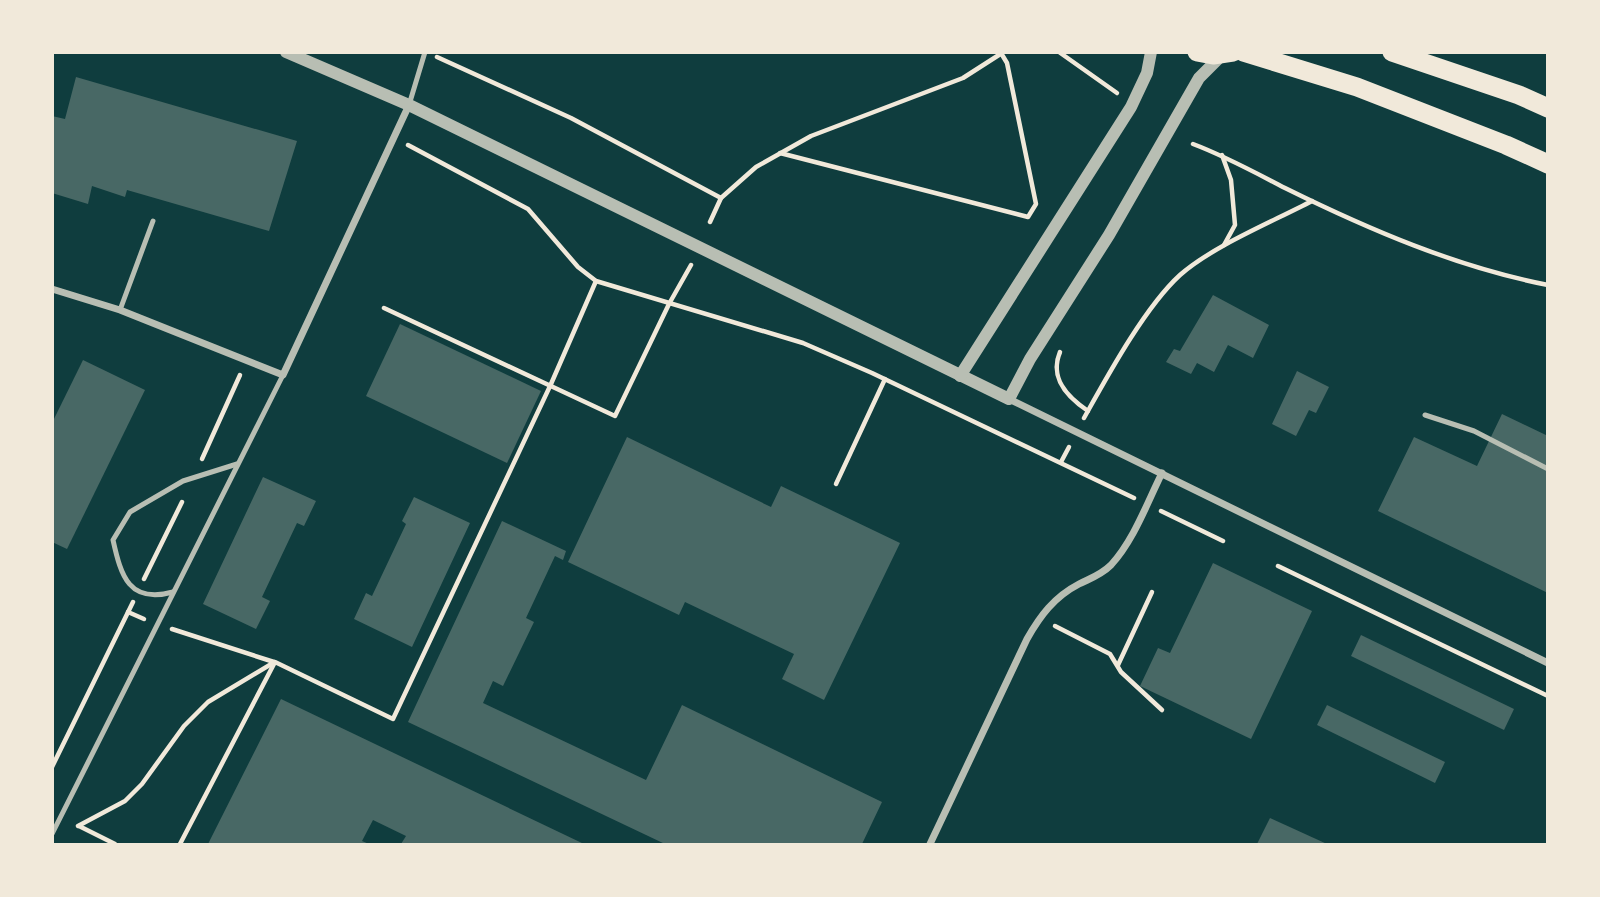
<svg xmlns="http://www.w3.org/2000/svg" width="1600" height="897" viewBox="0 0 1600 897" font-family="'Roboto Condensed',sans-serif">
	<rect width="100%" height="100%" fill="#0f3d3e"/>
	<!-- building -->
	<g fill="#486865">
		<polygon points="76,77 297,141 269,231 127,190 125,197 92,186 88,204 52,193 52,116 65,119"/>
		<polygon points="1213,295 1269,325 1253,358 1228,345 1214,372 1197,363 1191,374 1166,362 1174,349 1180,351"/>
		<polygon points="400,324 541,391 507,463 366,396"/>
		<polygon points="83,360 145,390 67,549 52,542 52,423"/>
		<polygon points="1297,371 1329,387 1316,413 1309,410 1296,436 1272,424"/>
		<polygon points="1502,414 1548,436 1548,593 1378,511 1414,437 1477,466"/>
		<polygon points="627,437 771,507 781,486 900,543 824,700 782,679 794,654 685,602 679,615 568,562"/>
		<polygon points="263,477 316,501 304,526 297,523 262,597 270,601 256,629 203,604"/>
		<polygon points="414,497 470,523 412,647 354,619 366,593 372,596 406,524 402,521"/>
		<polygon points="502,521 566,551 563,560 555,556 526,618 534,622 503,686 493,681 483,703 646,780 682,705 882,802 862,844 665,844 408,722"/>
		<polygon points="1213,563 1312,611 1251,739 1140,686 1158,648 1170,653"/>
		<polygon points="1361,635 1514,709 1504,730 1351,656"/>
		<polygon points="281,699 584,844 401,844 406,836 373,820 362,841 369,844 208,844"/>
		<polygon points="1327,705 1445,762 1435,783 1317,725"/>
		<polygon points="1270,818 1327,844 1257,844"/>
	</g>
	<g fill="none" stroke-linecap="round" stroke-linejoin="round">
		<!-- path -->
		<g stroke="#f1e9da" stroke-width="4.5">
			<polyline points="1059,52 1117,93"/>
			<polyline points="437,57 571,118 721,198"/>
			<path d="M 1193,144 C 1225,156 1254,172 1285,188 C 1368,229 1456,267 1548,285"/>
			<polyline points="408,145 528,209 578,267 596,281 803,343 872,373 1134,498"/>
			<polyline points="780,153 1028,217 1036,204 1007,63 1001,53"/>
			<polyline points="1222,155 1231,180 1235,225 1224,245"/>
			<polyline points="710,222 721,198 756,167 811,136 963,78 1002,53"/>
			<polyline points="384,308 615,416 669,304 691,265"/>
			<path d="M 1060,352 C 1049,378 1067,397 1088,411"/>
			<path d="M 1084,418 C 1108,375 1145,307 1180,275 C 1213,246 1272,222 1312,201"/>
			<polyline points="202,459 240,375"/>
			<polyline points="1061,462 1069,447"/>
			<polyline points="836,484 885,379"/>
			<polyline points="1161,511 1223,541"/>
			<polyline points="1278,566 1548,696"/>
			<polyline points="144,579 182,502"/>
			<polyline points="128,612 144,619"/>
			<polyline points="1055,626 1110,654 1121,672 1162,710"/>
			<polyline points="172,629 274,662"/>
			<polyline points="1118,665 1152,592"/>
			<polyline points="52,767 133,602"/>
			<polyline points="78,826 125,801 142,784 184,726 208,702 273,663"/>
			<polyline points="79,826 115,844"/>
			<polyline points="180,844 275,662 393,719 551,384 596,281"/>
		</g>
		<!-- service -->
		<g stroke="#b8beb3" stroke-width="5">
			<polyline points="409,105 425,52"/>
			<polyline points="120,310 153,221"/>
			<polyline points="1425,415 1474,431 1548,469"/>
			<path d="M 173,592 C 129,604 121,576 113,540 L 130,512 L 183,481 L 237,464"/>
			<polyline points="52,834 283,375"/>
		</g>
		<!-- minor -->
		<g stroke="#b8beb3" stroke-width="7">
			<polyline points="52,289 120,310 283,375 409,105"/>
			<polyline points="1009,399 1548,663"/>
			<path d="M 930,844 L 1027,639 C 1040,616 1054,597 1079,584 C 1091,578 1101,575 1111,565 C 1134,540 1147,503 1162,473"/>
		</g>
		<!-- tertiary -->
		<g stroke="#b8beb3" stroke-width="12">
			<polyline points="286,52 409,105 1009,399 1030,359 1109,235 1199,78 1222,55"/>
			<polyline points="960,376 1131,107 1147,73 1151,52"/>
		</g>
		<!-- trunk -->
		<g stroke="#f1e9da" stroke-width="19">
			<polyline points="1197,52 1213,55 1233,52"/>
			<polyline points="1243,52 1357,87 1506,145 1548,164"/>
			<polyline points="1392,52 1519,95 1548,108"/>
		</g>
	</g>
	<!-- border -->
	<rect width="1600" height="897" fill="none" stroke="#f1e9da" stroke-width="108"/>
</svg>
